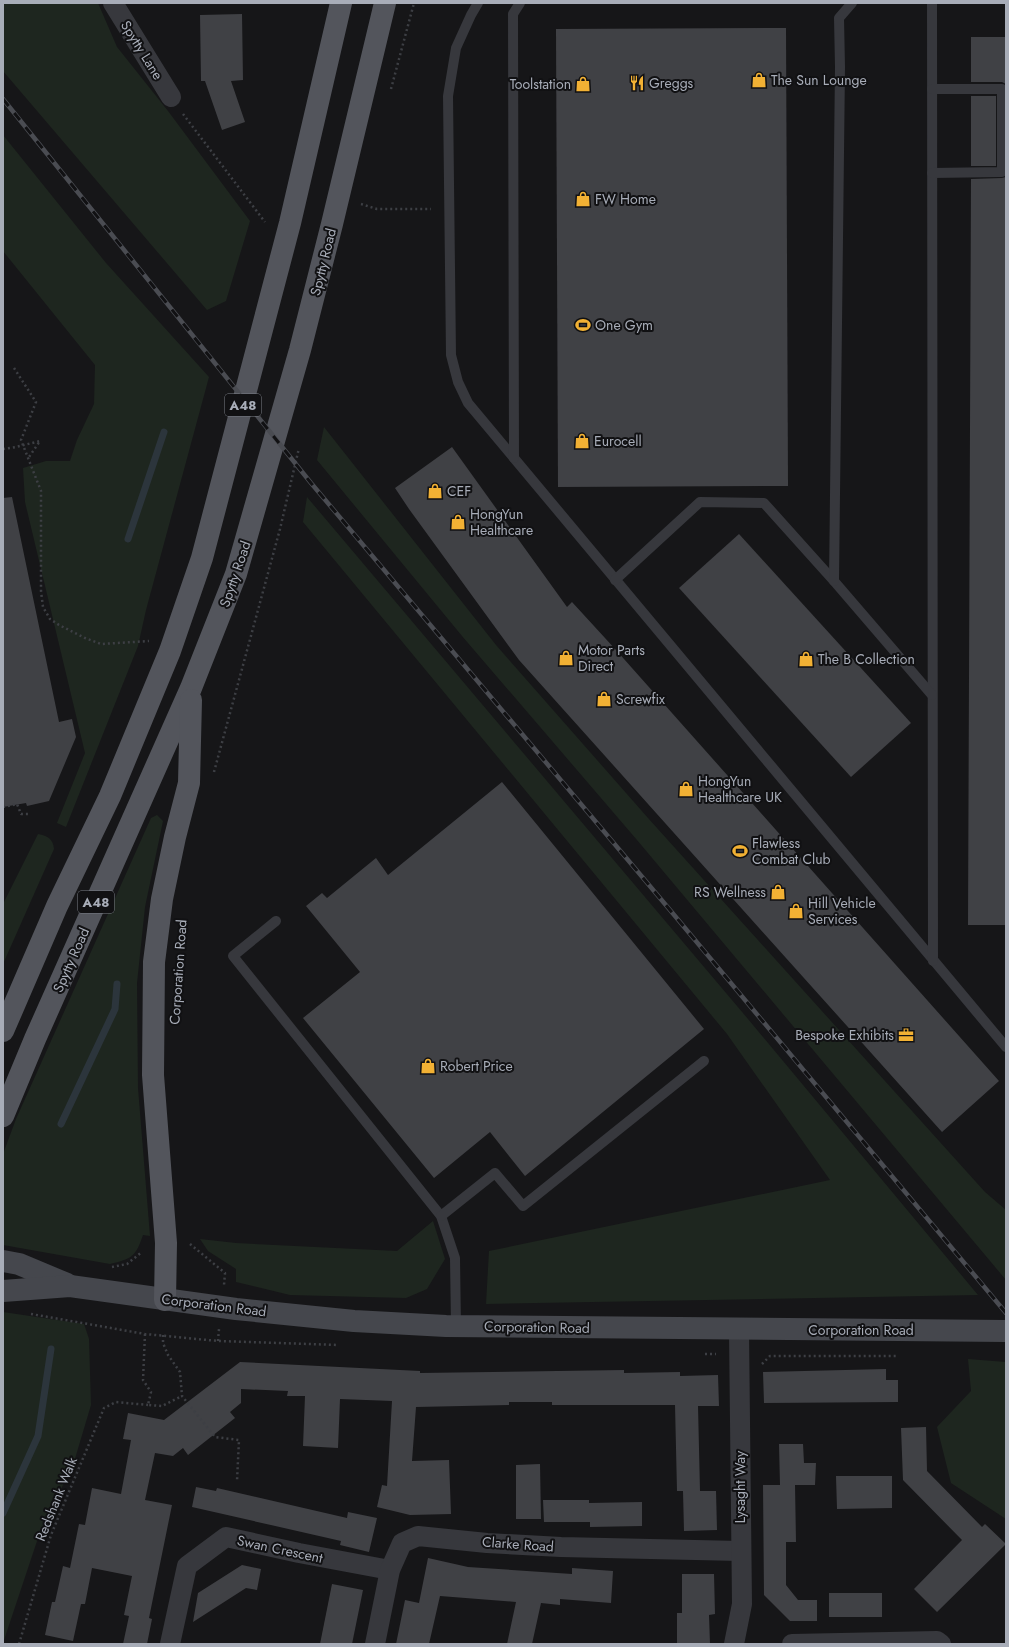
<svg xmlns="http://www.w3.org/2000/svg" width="1009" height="1647" viewBox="0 0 1009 1647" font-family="Jost,sans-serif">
	<rect width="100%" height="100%" fill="#161618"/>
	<!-- green -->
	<g fill="#1e261f">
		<polygon points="3,3 98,3 117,47 168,111 250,221 226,301 207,310 3,71"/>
		<polygon points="3,135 106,263 209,377 146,610 138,646 66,827 57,823 85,753 25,502 23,468 46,461 70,461 77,440 94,404 95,365 3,251"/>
		<polygon points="324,427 496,645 648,818 985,1192 1006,1210 1006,1280 637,840 462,636 317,460"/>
		<polygon points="307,497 748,1019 978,1295 486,1304 489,1251 830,1180 727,1034 303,522"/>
		<path d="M 157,815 L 163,821 L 145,907 L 137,983 L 138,1088 L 150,1236 L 143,1235 C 136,1256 132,1259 110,1264 L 3,1245 L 3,1154 L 16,1119 L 151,818 Z"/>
		<path d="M 38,834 C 48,836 53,839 54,849 L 3,964 L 3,904 Z"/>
		<polygon points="433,1221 445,1259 427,1289 406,1298 290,1295 236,1282 236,1269 208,1251 200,1239 236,1243 397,1251"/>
		<polygon points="3,1312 84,1324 89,1339 91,1405 74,1462 39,1535 3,1643"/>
		<polygon points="968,1359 1006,1362 1006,1519 951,1483 937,1427 971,1391"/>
	</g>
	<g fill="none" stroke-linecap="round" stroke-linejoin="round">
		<!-- stream -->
		<g stroke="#2c353c" stroke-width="7">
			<polyline points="128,539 164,432"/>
			<polyline points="61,1124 115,1009 117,984"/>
			<polyline points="3,1513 38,1436 51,1349"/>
		</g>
	</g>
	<!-- building -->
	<g fill="#404145">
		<polygon points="242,14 243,80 231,81 245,122 222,130 205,81 201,81 200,15"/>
		<polygon points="786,28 788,486 558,487 556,29"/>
		<polygon points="971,37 1006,37 1006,84 1002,82 971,82"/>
		<rect x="971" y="96" width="25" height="70"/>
		<polygon points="1006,177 1006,925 968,925 971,179 1002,178"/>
		<polygon points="452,447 567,607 572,602 616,650 999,1081 942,1132 519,660 409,509 395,488"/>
		<polygon points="12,497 59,722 72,719 76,737 49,801 27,806 26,803 3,807 3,498"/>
		<polygon points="739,534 911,723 851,777 679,588"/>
		<polygon points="502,782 704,1029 525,1176 490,1132 434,1178 303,1018 360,972 306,906 322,893 327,898 376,858 388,875"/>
		<polygon points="240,1362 420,1371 420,1373 624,1370 624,1373 680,1372 680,1376 718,1375 719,1406 698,1406 700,1491 677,1491 675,1405 552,1405 552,1402 509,1402 509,1405 416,1407 412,1461 449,1460 451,1514 410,1515 377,1507 382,1485 387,1486 392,1401 340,1399 338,1448 303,1446 305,1396 287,1396 288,1391 241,1389 241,1403 230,1412 235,1418 188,1455 183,1448 173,1456 155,1453 145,1500 172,1505 149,1618 152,1619 147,1644 123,1644 129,1616 124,1615 132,1576 92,1568 85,1604 81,1604 73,1641 45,1635 52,1602 55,1602 63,1566 70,1568 79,1524 85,1525 92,1488 121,1494 131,1440 123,1439 128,1413 164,1420"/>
		<polygon points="886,1369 886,1380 898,1380 898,1402 764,1403 763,1372"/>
		<polygon points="926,1427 927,1471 982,1527 985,1524 1006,1544 937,1612 914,1589 962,1540 903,1480 901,1428"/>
		<polygon points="779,1444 803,1444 804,1463 816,1463 815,1485 795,1485 796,1542 786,1542 786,1585 798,1600 817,1600 817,1621 790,1621 764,1595 763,1485 792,1485 780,1485"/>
		<polygon points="540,1464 541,1519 516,1519 516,1465"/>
		<polygon points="836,1476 892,1476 892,1508 837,1509"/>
		<polygon points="196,1487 216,1491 217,1488 347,1518 348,1512 377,1518 369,1552 340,1545 341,1541 192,1507"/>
		<polygon points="683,1491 716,1491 717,1530 684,1531"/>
		<polygon points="543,1500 589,1500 589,1503 642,1502 642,1526 590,1527 590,1522 544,1522"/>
		<polygon points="428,1558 468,1567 572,1574 572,1568 613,1571 611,1603 560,1599 560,1605 541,1603 532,1644 507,1644 516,1602 440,1596 429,1644 396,1644 405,1600 419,1603"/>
		<polygon points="242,1565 261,1569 257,1590 246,1588 193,1622 198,1593"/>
		<polygon points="682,1574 714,1574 715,1614 709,1615 710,1644 677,1644 677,1613 682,1613"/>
		<polygon points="332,1584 363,1590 352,1644 320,1644"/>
		<rect x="829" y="1593" width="53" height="24"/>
	</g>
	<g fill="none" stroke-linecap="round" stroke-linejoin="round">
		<!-- path -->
		<g stroke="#3d3f44" stroke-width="2.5" stroke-dasharray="2 3" stroke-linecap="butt">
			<polyline points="391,89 414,3"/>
			<polyline points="183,114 265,222"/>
			<polyline points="361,204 377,209 431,209"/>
			<polyline points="14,368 36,402 21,440 41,491 41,591 43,607 50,619 59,625 85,638 101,644 149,641"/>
			<polyline points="3,449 16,447 40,441 29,457"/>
			<polyline points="214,772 280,529 299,448"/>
			<polyline points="3,807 17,804 21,814 30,814"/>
			<polyline points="190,1244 225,1273 224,1285"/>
			<polyline points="112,1267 127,1264 142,1252"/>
			<polyline points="31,1314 145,1334 218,1341 338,1345"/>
			<polyline points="145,1334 143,1380 151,1392 148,1405 162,1406 182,1396"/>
			<polyline points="163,1335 163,1343 168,1355 180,1372 182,1396 215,1437 239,1440 237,1481"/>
			<polyline points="218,1341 219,1329"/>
			<polyline points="705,1354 716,1354"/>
			<polyline points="762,1364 770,1356 897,1356"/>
			<polyline points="19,1644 51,1535 104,1408 116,1402 148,1405"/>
		</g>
		<!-- lane -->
		<g stroke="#37383d" stroke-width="10">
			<polyline points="478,3 471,15 456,48 448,96 451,355 458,382 468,403 1006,1047"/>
			<polyline points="932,3 933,961"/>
			<polyline points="932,89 1002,89 1002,172 932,173"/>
			<polyline points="514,458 513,14 520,3"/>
			<polyline points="615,580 700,502 764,503 834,581 932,695"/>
			<polyline points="834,581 840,67 839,18 852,3"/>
			<polyline points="276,921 233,956 441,1216 455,1258 456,1326"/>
			<polyline points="441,1216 495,1173 523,1206 704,1061"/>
		</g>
		<!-- street -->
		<g stroke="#37383d" stroke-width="20">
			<polyline points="113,3 171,97"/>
			<polyline points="170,1644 187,1566 226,1537 299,1553 390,1570"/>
			<polyline points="375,1644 390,1570 402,1543 418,1536 487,1543 561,1547 740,1551"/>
			<polyline points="734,1644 742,1604 739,1330"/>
			<polyline points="792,1644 937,1641 941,1644"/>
		</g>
		<!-- secondary -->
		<g stroke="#45474d" stroke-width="22">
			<polyline points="3,1261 19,1264 67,1284"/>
			<polyline points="3,1291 70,1286 236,1309 354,1321 446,1326 1006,1331"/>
		</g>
		<!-- primary -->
		<g stroke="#53555c" stroke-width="22">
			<polyline points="3,1031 57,906 110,796 170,651 202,558 290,223 341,3"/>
			<polyline points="3,1116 35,1039 191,688 236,574 300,350 332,224 385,3"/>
			<polyline points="165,1300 166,1243 153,1075 154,962 162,899 175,837 189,783 191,700"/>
		</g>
		<!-- rail casing -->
		<g stroke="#4a4c52" stroke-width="4.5">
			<polyline id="rail" points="3,99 311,483 670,910 1006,1313"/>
		</g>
		<!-- rail -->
		<use href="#rail" stroke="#111113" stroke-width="3" stroke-dasharray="9" stroke-linecap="butt"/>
	</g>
	<!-- icons -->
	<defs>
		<g id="shop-bare" transform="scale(1.2)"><path d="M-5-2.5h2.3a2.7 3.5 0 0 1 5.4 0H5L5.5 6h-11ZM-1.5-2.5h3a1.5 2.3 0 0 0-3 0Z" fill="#f2b134" stroke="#111113" stroke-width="2.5" paint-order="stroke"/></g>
		<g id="restaurant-bare" transform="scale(1.2)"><path d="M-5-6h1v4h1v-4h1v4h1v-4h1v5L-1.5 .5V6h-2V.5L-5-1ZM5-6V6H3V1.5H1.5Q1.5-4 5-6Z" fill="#f2b134" stroke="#111113" stroke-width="2.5" paint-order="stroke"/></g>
		<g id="stadium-bare" transform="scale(1.2)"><path d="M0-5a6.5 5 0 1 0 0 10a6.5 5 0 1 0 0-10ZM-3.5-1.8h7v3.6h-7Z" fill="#f2b134" stroke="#111113" stroke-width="2.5" paint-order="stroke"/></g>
		<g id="office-bare" transform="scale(1.2)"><path d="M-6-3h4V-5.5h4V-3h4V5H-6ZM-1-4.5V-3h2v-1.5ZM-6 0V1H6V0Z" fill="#f2b134" stroke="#111113" stroke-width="2.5" paint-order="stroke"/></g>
	</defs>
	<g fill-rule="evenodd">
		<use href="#shop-bare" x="759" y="80"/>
		<use href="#restaurant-bare" x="637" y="83"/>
		<use href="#shop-bare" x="583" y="84"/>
		<use href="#shop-bare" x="583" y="199"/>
		<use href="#stadium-bare" x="583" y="325"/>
		<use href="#shop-bare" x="582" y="441"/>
		<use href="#shop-bare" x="435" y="491"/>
		<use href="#shop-bare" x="458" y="522"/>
		<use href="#shop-bare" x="566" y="658"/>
		<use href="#shop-bare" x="806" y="659"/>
		<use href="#shop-bare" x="604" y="699"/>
		<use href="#shop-bare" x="686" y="789"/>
		<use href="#stadium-bare" x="740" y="851"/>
		<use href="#shop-bare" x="778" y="892"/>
		<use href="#shop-bare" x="796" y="911"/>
		<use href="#office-bare" x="906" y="1035"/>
		<use href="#shop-bare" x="428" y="1066"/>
	</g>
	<g text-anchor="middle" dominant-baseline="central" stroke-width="4" stroke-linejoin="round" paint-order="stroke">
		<!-- shield labels -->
		<g fill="#111113" stroke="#7b7e86" stroke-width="1">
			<rect x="225" y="394" width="36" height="22" rx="3"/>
			<rect x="78" y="891" width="36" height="22" rx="3"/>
		</g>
		<g font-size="13" font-weight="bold" fill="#a8adb8">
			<text x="243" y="405">A48</text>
			<text x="96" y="902">A48</text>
		</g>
		<!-- street labels -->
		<g font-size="14" fill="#a8adb8" stroke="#111113">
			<text transform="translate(142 50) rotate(58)">Spytty Lane</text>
			<text transform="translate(323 262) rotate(-76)">Spytty Road</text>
			<text transform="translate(235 574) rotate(-71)">Spytty Road</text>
			<text transform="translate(71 960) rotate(-66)">Spytty Road</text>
			<text transform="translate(178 972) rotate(-86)">Corporation Road</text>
			<text transform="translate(214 1305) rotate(7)">Corporation Road</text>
			<text transform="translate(537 1327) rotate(1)">Corporation Road</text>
			<text x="861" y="1330">Corporation Road</text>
			<text transform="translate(740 1487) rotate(-90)">Lysaght Way</text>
			<text transform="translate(56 1499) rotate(-68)">Redshank Walk</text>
			<text transform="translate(518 1544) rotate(4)">Clarke Road</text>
			<text transform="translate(280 1549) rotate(12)">Swan Crescent</text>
		</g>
		<!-- poi labels -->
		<g font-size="14" fill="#a8adb8" stroke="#111113" text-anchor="start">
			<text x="771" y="80">The Sun Lounge</text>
			<text x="649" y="83">Greggs</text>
			<text x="571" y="84" text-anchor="end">Toolstation</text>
			<text x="595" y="199">FW Home</text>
			<text x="595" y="325">One Gym</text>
			<text x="594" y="441">Eurocell</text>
			<text x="447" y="491">CEF</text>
			<text x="470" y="514">HongYun<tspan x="470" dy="16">Healthcare</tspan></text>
			<text x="578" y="650">Motor Parts<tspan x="578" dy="16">Direct</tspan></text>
			<text x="818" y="659">The B Collection</text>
			<text x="616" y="699">Screwfix</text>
			<text x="698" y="781">HongYun<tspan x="698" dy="16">Healthcare UK</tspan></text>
			<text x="752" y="843">Flawless<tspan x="752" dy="16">Combat Club</tspan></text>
			<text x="766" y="892" text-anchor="end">RS Wellness</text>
			<text x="808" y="903">Hill Vehicle<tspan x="808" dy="16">Services</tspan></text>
			<text x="894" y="1035" text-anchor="end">Bespoke Exhibits</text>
			<text x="440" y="1066">Robert Price</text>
		</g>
	</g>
	<!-- border -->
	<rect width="1009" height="1647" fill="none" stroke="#a8adb8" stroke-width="8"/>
</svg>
